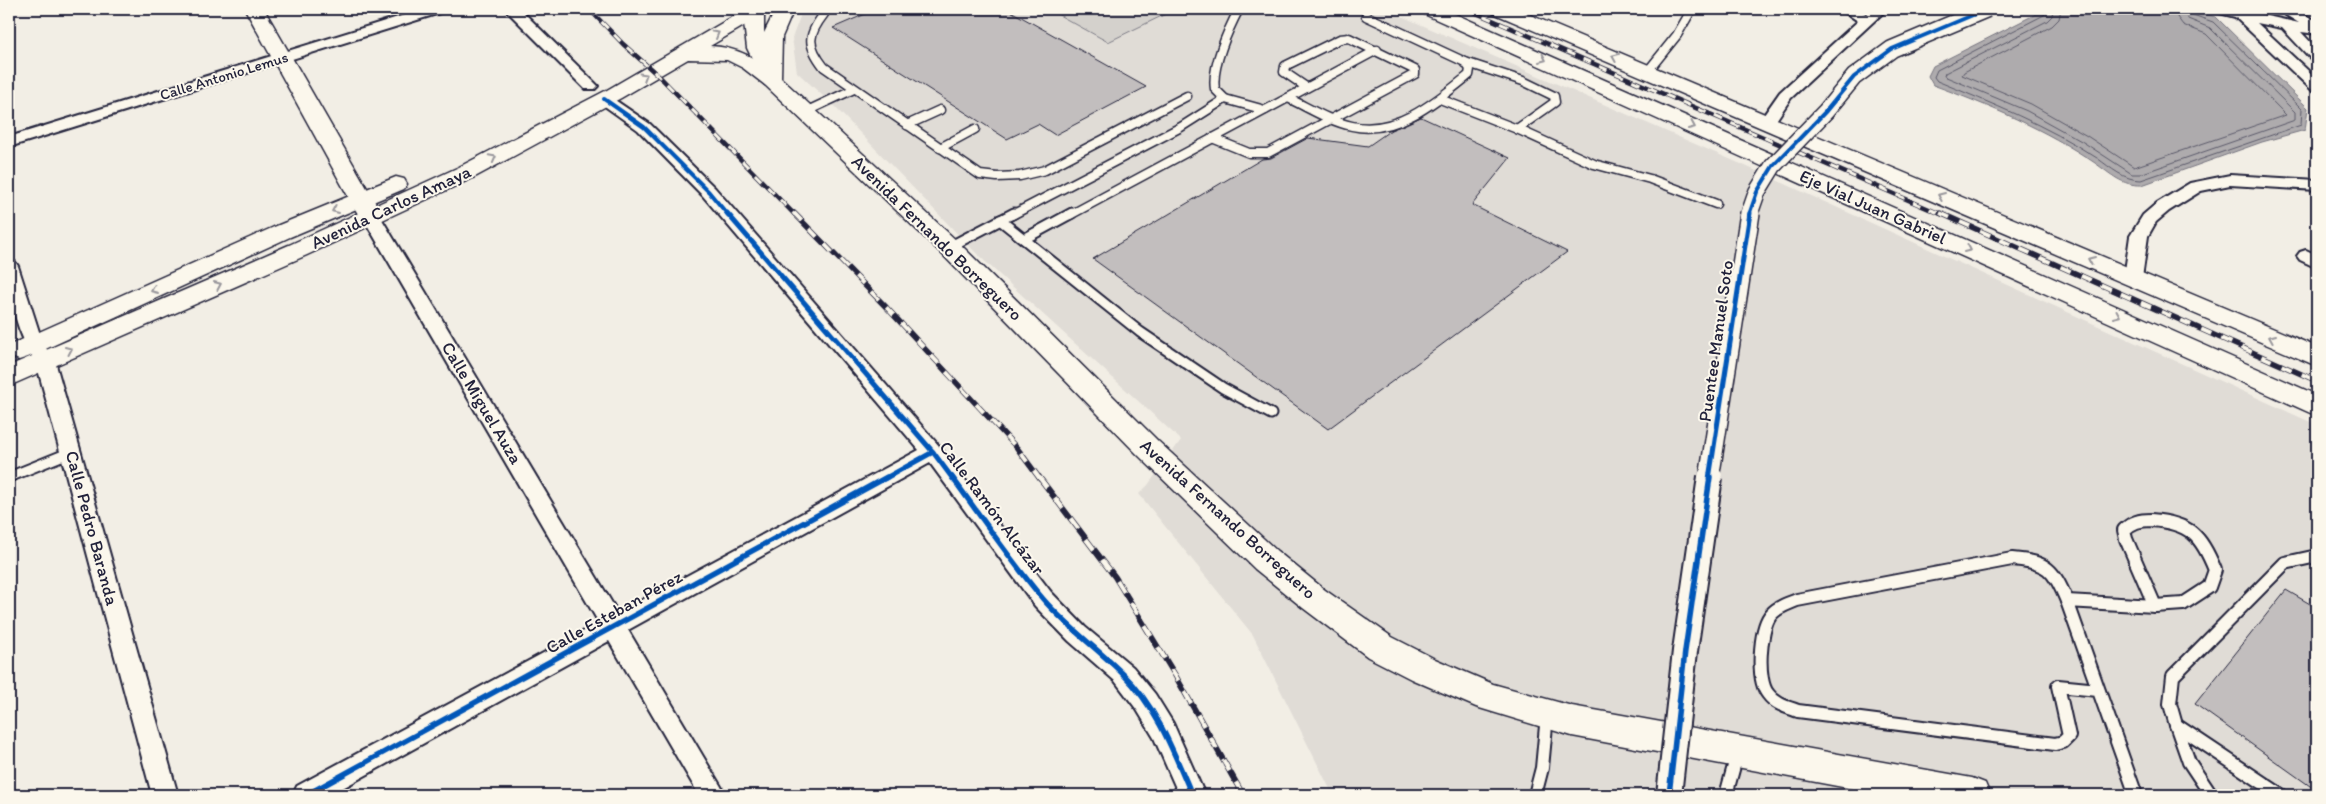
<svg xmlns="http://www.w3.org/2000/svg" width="2326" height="804" viewBox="0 0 2326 804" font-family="Itim,sans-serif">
	<rect width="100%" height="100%" fill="#f2eee5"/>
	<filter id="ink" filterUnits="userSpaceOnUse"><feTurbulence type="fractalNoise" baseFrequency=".02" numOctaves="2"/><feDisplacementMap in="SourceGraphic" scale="10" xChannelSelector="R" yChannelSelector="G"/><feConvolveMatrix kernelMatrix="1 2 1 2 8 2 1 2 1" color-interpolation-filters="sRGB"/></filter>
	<g filter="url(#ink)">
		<!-- built -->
		<polygon fill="#e0dcd6" points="803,9 1048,9 1108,42 1176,9 1385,9 1741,164 2317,425 2317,795 1333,795 1253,635 1139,494 1148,485 1181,440 978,255 835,107 797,72 792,38"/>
		<!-- green -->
		<polygon fill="#d4d1cc" stroke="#7b7a84" points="1048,9 1176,9 1108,42"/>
		<!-- water -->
		<path fill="#aeabad" stroke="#76747f" d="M 2046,9 L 2188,9 L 2216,17 L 2308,108 L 2305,130 L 2262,142 L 2142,185 C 2122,186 2111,174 2095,163 C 2045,129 1990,106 1933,85 L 1928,76 L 1933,66 Z"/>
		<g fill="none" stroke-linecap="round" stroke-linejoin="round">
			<!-- shore -->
			<g stroke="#5a5969" stroke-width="1">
				<path d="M 2047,9 L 2044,15 L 1937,70 L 1934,77 L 1937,81 C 1993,104 2046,125 2097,158 C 2111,168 2124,180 2141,180 L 2301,125 L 2302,109 L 2213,22 L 2193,15 L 2190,9"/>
				<polyline points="2053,9 2052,16 2047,21 1945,73 1944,76 2027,111 2083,142 2132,174 2140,174 2295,120 2295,112 2210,28 2188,19 2184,9"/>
				<polyline points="2061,9 2059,19 2052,26 1964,72 1962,75 2031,104 2087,136 2134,167 2286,115 2206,34 2183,25 2177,17 2176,9"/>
			</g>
		</g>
		<!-- building -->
		<g fill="#c2bebe" stroke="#22223b">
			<polygon points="877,9 1007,9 1146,87 1055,135 1038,124 1007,139 833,28"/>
			<polygon points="1421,117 1510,158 1472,205 1567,252 1328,429 1093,259 1262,159 1271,158 1308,138 1368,146 1391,130"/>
			<polygon points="2286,590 2317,608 2317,791 2195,704"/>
		</g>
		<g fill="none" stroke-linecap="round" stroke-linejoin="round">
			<!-- lane-far2 casing -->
			<g stroke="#22223b" stroke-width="11">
				<g id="lane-far2">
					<path d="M 824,14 C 807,36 807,45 824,67 L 980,175 L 997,177 L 1020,176 L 1045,170 L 1187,96"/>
					<polyline points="1465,62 1523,81 1554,96 1555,102 1517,129"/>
					<polyline points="1648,71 1677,35 1692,9"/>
					<path d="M 1288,98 C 1309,108 1329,121 1352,126 C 1396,136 1437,101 1469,75 L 1470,69 L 1465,62 L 1366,16"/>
					<polyline points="1225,99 1265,110"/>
					<polyline points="1440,99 1517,129 1594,164 1650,179 1716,204"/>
					<polyline points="805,112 854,89"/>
					<polyline points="907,125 940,110"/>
					<polyline points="1212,138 1249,153 1268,153 1415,74 1415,70 1349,38 1340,39 1285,66 1284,72 1306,87"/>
					<polyline points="940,148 975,129"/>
					<path d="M 1012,215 L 1181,127 L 1225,99 L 1215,89 C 1211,67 1229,28 1239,9"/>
					<polyline points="1070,215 1377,50"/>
				</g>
			</g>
			<!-- lane-far1 casing -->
			<g stroke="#22223b" stroke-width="13">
				<g id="lane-far1">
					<polyline points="1000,220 1140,332 1223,388 1271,414"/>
					<polyline points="1024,239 1072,213"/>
					<polyline points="949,247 1014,213"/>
					<polyline points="9,477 71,452"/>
				</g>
			</g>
			<!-- lane casing -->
			<g stroke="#22223b" stroke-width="16">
				<g id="lane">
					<path d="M 2151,520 C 2190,523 2201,535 2215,570 L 2209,587 L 2183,604 L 2155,606 L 2126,539 L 2124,530 C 2132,522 2140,520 2151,520 Z"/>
					<polyline points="2067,601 2155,606"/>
					<path d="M 2098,690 L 2058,686 L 2069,736 L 2063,742 L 2055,744 L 1798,711 C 1787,707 1775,704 1768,694 C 1756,680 1760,630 1770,616 C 1776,607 1788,604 1797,600 L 2012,559 C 2048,562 2053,569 2067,601 L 2136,795"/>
					<polyline points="2176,725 2281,795"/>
					<polyline points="1535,795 1542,768 1547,715"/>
					<polyline points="1726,795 1737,755"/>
					<polyline points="2211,795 2189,762 2176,725 2170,704 2173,676 2285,563 2317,556"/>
				</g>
			</g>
			<!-- street casing -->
			<g stroke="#22223b" stroke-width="4">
				<g id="street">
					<polygon points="424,9 445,9 443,12 9,147 9,137"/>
					<polygon points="505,9 520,9 595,83 598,86 595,89 585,89"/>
					<polygon points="1840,9 1857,9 1866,14 1872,9 1887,9 1791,98 1773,125 1761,125 1759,122 1780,92 1858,21"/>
					<polygon points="2214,9 2236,9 2299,23 2276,9 2293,9 2317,21 2317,34 2301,32 2317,49 2317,61 2312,60 2282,28 2257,23 2317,79 2317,91 2312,90 2235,17 2216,12"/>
					<polygon points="604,94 609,96 650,124 715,188 940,447 1051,592 1085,627 1133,667 1155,694 1173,723 1205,795 1179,795 1154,738 1137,710 1115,681 1069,641 1035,606 930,463 628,630 726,795 699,795 609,641 330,795 293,795 297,786 599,623 362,216 365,212 377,212 380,216 618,613 919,450 703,196 638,130 599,102 596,99 599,96"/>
					<polygon points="2230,175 2317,180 2317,190 2230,185 2201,191 2169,211 2156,222 2148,236 2142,278 2139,282 2133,284 2127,282 2124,278 2130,236 2143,215 2157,203 2190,183"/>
					<polygon points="2306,250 2317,255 2317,268 2300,260 2297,256 2300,252"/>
					<path d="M 9,260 L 15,262 L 18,266 L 43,344 L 55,361 L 178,795 L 152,795 L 36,362 C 16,332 7,295 9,260 Z"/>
				</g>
			</g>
			<!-- secondary casing -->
			<g stroke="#22223b" stroke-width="3">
				<g id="secondary">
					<polygon points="245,9 264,9 383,216 379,221 371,223 363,221 359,216"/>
					<polygon points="747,9 761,9 764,12 764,33 776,9 794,9 782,37 781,78 958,242 1158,441 1277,551 1325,590 1392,637 1435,659 1493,684 1572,706 1972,778 1985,783 1990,795 1885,795 1572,736 1476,707 1411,679 1368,657 1303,608 1255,569 1138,455 940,252 765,85 747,48 744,23"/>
				</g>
			</g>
			<!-- primary casing -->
			<g stroke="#22223b" stroke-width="3">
				<g id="primary">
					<path d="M 746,9 L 769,9 L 766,13 L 710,46 C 738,47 758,59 779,77 L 782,81 L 779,85 L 772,87 L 765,85 L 743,68 L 727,60 L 688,59 L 621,98 L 475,177 L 307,255 L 9,386 L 9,366 L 289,245 L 459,167 L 607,90 Z"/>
					<polygon points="1419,9 1444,9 2317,395 2317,416 1422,13"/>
					<polygon points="1491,9 1516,9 2317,347 2317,366 1493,13"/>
					<polygon points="396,177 404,179 407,184 404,189 290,237 28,357 19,360 9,356 10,345 274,227"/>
				</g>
			</g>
			<!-- lane-far2 -->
			<use href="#lane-far2" stroke="#fbf7ec" stroke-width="8"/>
			<!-- lane-far1 -->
			<use href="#lane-far1" stroke="#fbf7ec" stroke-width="9"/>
			<!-- lane -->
			<use href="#lane" stroke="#fbf7ec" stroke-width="12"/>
			<!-- street -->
			<use href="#street" fill="#fbf7ec" fill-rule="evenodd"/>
			<!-- secondary -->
			<use href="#secondary" fill="#fbf7ec" fill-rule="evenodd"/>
			<!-- primary -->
			<use href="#primary" fill="#fbf7ec" fill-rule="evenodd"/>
			<!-- rail-far2 casing -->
			<g stroke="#22223b" stroke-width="4.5">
				<g id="rail-far2">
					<polyline points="589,9 623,44 662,79 795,215"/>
					<polyline points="1467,9 1943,215"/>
				</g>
			</g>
			<!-- rail-far1 casing -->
			<g stroke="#22223b" stroke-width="5.5">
				<g id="rail-far1">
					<polyline points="794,213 887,308 1017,448 1040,479"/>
					<polyline points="1940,213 2317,381"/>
				</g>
			</g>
			<!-- rail casing -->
			<g stroke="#22223b" stroke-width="6">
				<polyline id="rail" points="1039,477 1115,577 1175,675 1243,795"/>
			</g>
			<!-- rail-far2 -->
			<use href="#rail-far2" stroke="#fbf7ec" stroke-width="3" stroke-dasharray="9" stroke-linecap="butt"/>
			<!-- rail-far1 -->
			<use href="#rail-far1" stroke="#fbf7ec" stroke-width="4" stroke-dasharray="11" stroke-linecap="butt"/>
			<!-- rail -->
			<use href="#rail" stroke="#fbf7ec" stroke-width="4.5" stroke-dasharray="13" stroke-linecap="butt"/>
			<!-- street-bridge-far2 casing -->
			<g stroke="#22223b" stroke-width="19" stroke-linecap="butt">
				<polyline id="street-bridge-far2" points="1749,215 1757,192 1773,166 1826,111 1854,77 1892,49 1987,9"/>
			</g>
			<!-- street-bridge-far1 casing -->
			<g stroke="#22223b" stroke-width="22" stroke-linecap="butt">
				<polyline id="street-bridge-far1" points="1709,479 1750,213"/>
			</g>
			<!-- street-bridge casing -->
			<g stroke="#22223b" stroke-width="28" stroke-linecap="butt">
				<polyline id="street-bridge" points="1669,795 1685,651 1710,477"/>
			</g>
			<!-- street-bridge-far2 -->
			<use href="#street-bridge-far2" stroke="#fbf7ec" stroke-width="16"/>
			<!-- street-bridge-far1 -->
			<use href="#street-bridge-far1" stroke="#fbf7ec" stroke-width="19"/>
			<!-- street-bridge -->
			<use href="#street-bridge" stroke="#fbf7ec" stroke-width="24"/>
			<!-- cycleway-far2 casing -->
			<g stroke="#fbf7ec" stroke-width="6">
				<g id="cycleway-far2">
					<polyline points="604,99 644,127 709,192 728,215"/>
					<polyline points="1749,215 1757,192 1773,166 1826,111 1854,77 1892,49 1987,9"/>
				</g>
			</g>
			<!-- cycleway-far1 casing -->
			<g stroke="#fbf7ec" stroke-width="8">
				<g id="cycleway-far1">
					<polyline points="727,213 933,452 953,479"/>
					<polyline points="884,479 933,452"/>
					<polyline points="1709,479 1750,213"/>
				</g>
			</g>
			<!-- cycleway casing -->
			<g stroke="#fbf7ec" stroke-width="9">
				<g id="cycleway">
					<path d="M 952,477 C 982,518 1010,560 1043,599 C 1067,627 1097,648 1123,674 C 1157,707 1174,753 1192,795"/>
					<polyline points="306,795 887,477"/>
					<polyline points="1669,795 1685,651 1710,477"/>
				</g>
			</g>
			<!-- cycleway-far2 -->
			<use href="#cycleway-far2" stroke="#0057b8" stroke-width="4"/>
			<!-- cycleway-far1 -->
			<use href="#cycleway-far1" stroke="#0057b8" stroke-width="5"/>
			<!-- cycleway -->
			<use href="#cycleway" stroke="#0057b8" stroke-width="5.5"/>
		</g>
		<!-- one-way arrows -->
		<defs><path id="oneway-chevron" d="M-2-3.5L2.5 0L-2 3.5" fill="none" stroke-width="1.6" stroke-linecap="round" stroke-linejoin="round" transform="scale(1.25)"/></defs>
		<g stroke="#99979c">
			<use href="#oneway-chevron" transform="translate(716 34) rotate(-30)"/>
			<use href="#oneway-chevron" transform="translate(1615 57) rotate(-157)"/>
			<use href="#oneway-chevron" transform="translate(1543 59) rotate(25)"/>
			<use href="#oneway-chevron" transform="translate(644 76) rotate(-31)"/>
			<use href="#oneway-chevron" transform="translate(1692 126) rotate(24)"/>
			<use href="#oneway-chevron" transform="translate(493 158) rotate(-28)"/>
			<use href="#oneway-chevron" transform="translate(1941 196) rotate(-157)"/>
			<use href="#oneway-chevron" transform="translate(335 210) rotate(157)"/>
			<use href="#oneway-chevron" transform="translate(1968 249) rotate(24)"/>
			<use href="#oneway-chevron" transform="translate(2091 260) rotate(-157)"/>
			<use href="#oneway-chevron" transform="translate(218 285) rotate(-24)"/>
			<use href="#oneway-chevron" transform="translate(154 290) rotate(156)"/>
			<use href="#oneway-chevron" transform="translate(2117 315) rotate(24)"/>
			<use href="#oneway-chevron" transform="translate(2272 338) rotate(-157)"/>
			<use href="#oneway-chevron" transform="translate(69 350) rotate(-24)"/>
		</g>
	</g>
	<g text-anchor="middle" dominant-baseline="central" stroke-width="4" stroke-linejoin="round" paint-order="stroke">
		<!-- far-street labels -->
		<g font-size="15" fill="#22223b" stroke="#fbf7ec">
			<text transform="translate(224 76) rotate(-17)">Calle Antonio Lemus</text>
		</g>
		<!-- street labels -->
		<g font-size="18" fill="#22223b" stroke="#fbf7ec">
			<text transform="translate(391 207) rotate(-25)">Avenida Carlos Amaya</text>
			<text transform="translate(1873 207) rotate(24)">Eje Vial Juan Gabriel</text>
			<text transform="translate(937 238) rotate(44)">Avenida Fernando Borreguero</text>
			<text transform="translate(1716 341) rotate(-82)">Puentee Manuel Soto</text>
			<text transform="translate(482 403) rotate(59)">Calle Miguel Auza</text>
			<text transform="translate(992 508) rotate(53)">Calle Ramón Alcázar</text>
			<text transform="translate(1228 519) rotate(42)">Avenida Fernando Borreguero</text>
			<text transform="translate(92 528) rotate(75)">Calle Pedro Baranda</text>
			<text transform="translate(614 612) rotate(-29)">Calle Esteban Pérez</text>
		</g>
	</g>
	<!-- margin -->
	<rect width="2326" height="804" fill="none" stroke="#fbf7ec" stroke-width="30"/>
	<rect x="15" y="15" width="2296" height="774" fill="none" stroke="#22223b" stroke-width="2" filter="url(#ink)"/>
</svg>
